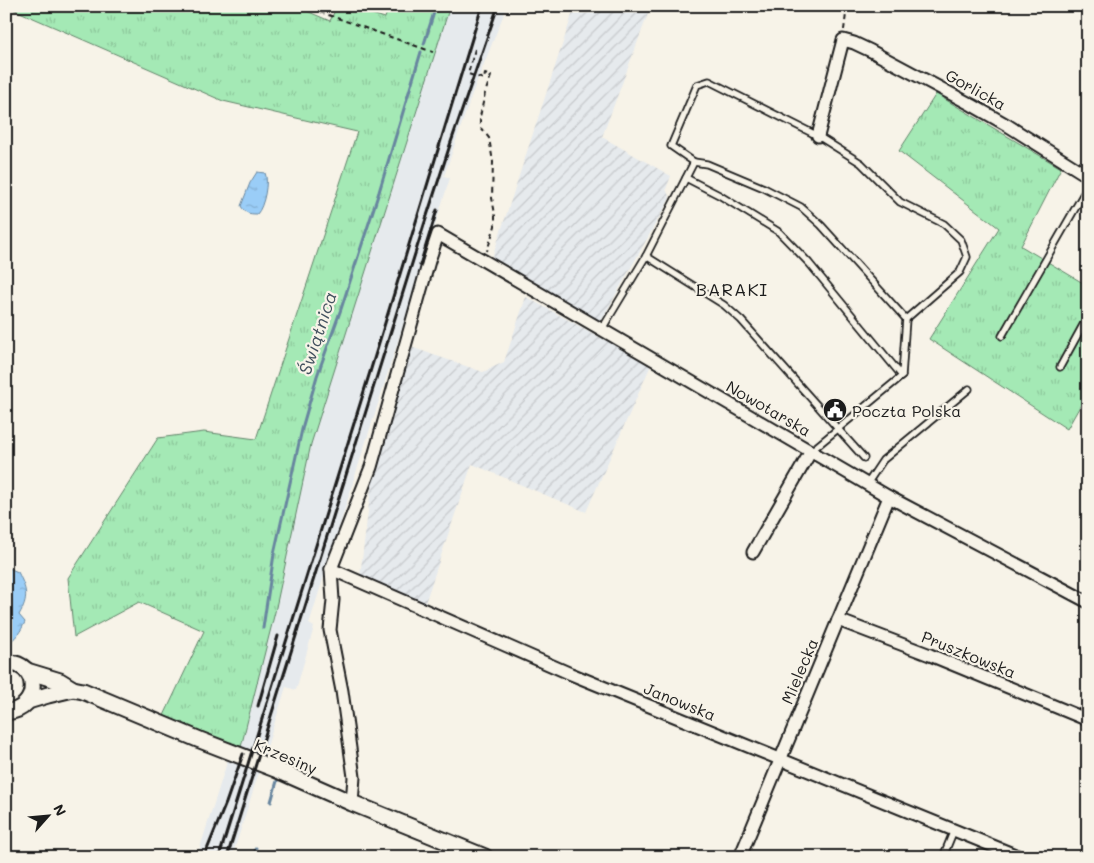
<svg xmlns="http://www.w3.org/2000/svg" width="1094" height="863" viewBox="0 0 1094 863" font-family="Mali,sans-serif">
	<defs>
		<pattern id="industrial-furrows" width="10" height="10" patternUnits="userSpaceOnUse" patternTransform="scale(1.25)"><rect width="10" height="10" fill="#e6eaed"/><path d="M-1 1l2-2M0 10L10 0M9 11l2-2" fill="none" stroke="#c5c8cb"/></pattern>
		<pattern id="grass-tufts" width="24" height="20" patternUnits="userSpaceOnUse" patternTransform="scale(1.25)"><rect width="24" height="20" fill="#a4e9b5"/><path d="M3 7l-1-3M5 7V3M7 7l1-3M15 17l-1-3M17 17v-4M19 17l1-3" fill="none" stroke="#8dc79b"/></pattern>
		<pattern id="water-ripples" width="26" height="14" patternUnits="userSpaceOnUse" patternTransform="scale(1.25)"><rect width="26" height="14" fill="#9acdf7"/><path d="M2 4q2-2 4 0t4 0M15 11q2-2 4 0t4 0" fill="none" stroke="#84afd3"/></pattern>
	</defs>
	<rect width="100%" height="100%" fill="#f7f3e8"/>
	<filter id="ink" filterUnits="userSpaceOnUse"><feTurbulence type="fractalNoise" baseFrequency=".02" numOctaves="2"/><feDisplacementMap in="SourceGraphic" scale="10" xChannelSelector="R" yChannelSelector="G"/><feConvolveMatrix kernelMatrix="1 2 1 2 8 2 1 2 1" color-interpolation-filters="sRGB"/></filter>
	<g filter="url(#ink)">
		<!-- built -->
		<polygon fill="#e6eaed" points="447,6 507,6 472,94 444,176 450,178 361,457 309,624 314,627 296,690 286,687 232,857 197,857 237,731 307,450"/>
		<!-- industrial -->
		<g fill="url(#industrial-furrows)">
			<polygon points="575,6 651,6 602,137 671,176 666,189 670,198 600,323 491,261"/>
			<polygon points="526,297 651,365 586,512 472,464 425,603 360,576 374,463 408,346 483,372 504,362"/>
		</g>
		<!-- grass -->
		<g fill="url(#grass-tufts)" stroke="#608268">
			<polygon points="6,6 295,6 330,21 337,6 345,6 385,18 389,6 450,6 311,444 275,612 240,751 161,722 204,631 139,602 74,637 68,578 158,438 204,432 256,439 357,132 223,101"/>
			<polygon points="936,94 1061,168 1021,246 1088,286 1088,392 1067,429 929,339 999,228 899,151"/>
		</g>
		<!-- water -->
		<g fill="url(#water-ripples)" stroke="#68869f">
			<path d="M 257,172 L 265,173 C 269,181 264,207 257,214 C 248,214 245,213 241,206 L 250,183 Z"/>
			<path d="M 6,567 L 18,572 C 27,590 29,597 19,615 L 25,622 C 21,631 15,640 6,644 Z"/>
		</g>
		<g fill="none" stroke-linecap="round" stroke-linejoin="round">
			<!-- stream -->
			<g stroke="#68869f" stroke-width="3">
				<polyline points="424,44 436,6"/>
				<polyline points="263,628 274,554 303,425 317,376 341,309 379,192 421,52"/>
				<polyline points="271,802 277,781"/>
				<polyline points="253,857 256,848"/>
			</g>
			<!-- lane casing -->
			<g stroke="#1c1c1c" stroke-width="9">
				<g id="lane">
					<polyline points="694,162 707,164 764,188 801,207 821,225 906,319"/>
					<polyline points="686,178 719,195 779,232 809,263 902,376"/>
					<polyline points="646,256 724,305 741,320 864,458"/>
					<polyline points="602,329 646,256 694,162 671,146 697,85 709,81 818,136 861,163 900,202 944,224 961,240 967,257 960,272 906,319 902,376 811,451"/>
					<polyline points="1002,336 1088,186"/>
					<polyline points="1060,367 1088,316"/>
					<polyline points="867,484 883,460 969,389"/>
					<polyline points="943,857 954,830"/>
				</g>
			</g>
			<!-- street casing -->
			<g stroke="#1c1c1c" stroke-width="15">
				<g id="street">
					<polyline points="818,136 843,40 854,43 871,51 972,105 1007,125 1088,176"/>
					<polyline points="753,552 811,451"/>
					<polyline points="331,569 571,674 1020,857"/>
					<polyline points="838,620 930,655 1088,720"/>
					<polyline points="352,803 354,777 342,691 330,630 333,600 331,569 371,467 429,261 438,234 889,497 1088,602"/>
					<polyline points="740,857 889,497"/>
				</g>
			</g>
			<!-- secondary casing -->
			<g stroke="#1c1c1c" stroke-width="19">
				<g id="secondary">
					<path d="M 6,663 C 40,661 42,710 6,712"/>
					<polyline points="27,671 60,681 73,689 83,691 200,740 275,769 352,803 485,857"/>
					<polyline points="28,701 48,695 73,689"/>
				</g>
			</g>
			<!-- path -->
			<g stroke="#1c1c1c" stroke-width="2" stroke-dasharray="5 4" stroke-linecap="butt">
				<polyline points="303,6 433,52"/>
				<polyline points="844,30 847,6"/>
				<polyline points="475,49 468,74 484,79 485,74 491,76 485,93 480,117 480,127 489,138 493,162 492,198 495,214 495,226 487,251"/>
			</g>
			<!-- lane -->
			<use href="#lane" stroke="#f7f3e8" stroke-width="5.5"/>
			<!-- street -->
			<use href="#street" stroke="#f7f3e8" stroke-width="11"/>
			<!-- secondary -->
			<use href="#secondary" stroke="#f7f3e8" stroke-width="15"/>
			<!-- rail -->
			<g stroke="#1c1c1c" stroke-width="3">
				<polyline points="420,265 437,210"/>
				<polyline points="258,706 278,636"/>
				<polyline points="204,857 226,803 243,754"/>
				<polyline points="219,857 370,372 482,6"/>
				<polyline points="227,857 424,225 450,145 498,6"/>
			</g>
		</g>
	</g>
	<!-- icons -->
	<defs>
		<g id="civic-disc" transform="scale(1.25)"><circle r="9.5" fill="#1c1c1c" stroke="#f7f3e8"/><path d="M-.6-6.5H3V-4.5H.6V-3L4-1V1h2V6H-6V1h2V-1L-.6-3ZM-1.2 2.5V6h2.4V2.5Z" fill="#fff"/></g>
	</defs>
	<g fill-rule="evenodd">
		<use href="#civic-disc" x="835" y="410"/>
	</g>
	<g text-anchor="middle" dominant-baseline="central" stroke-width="4.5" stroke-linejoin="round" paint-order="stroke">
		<!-- street labels -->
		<g font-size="16" fill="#1c1c1c" stroke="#f7f3e8">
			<text transform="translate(976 89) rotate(29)">Gorlicka</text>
			<text transform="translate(769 408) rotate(30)">Nowotarska</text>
			<text transform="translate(969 654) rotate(22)">Pruszkowska</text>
			<text transform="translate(799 671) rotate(-67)">Mielecka</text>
			<text transform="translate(680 701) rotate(22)">Janowska</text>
			<text transform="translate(286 756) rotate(23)">Krzesiny</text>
		</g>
		<!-- poi labels -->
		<g font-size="16" fill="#1c1c1c" stroke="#f7f3e8" text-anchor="start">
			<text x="852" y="410">Poczta Polska</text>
		</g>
		<!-- neighbourhood labels -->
		<g font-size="18" letter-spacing="1" fill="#1c1c1c" stroke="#f7f3e8">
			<text x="732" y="289">BARAKI</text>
		</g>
		<!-- water labels -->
		<g font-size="18" font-style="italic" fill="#42515e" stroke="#f7f3e8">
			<text transform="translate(317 333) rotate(-72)">Świątnica</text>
		</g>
	</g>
	<!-- margin -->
	<rect width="1094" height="863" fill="none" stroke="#f7f3e8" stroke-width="25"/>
	<rect x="12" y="12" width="1069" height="838" fill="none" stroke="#1c1c1c" stroke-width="2" filter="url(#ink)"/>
	<!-- north arrow -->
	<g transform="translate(48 816) rotate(63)" stroke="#f7f3e8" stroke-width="4" paint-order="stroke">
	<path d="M0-4L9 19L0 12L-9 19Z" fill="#1c1c1c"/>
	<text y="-8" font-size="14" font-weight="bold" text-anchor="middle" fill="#1c1c1c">N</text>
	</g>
</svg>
